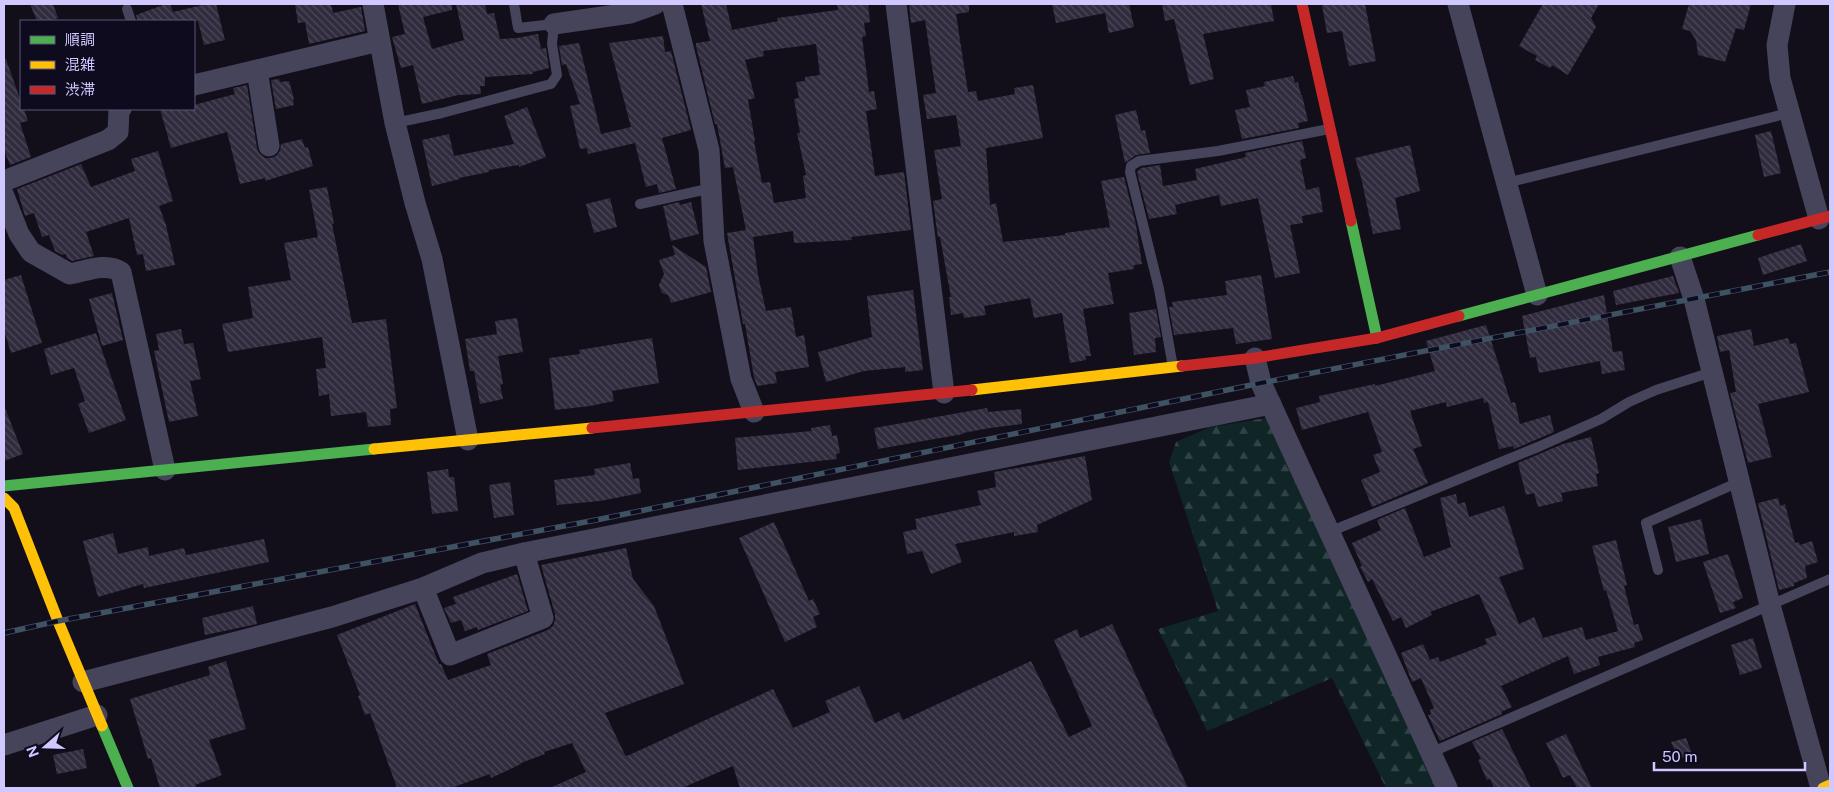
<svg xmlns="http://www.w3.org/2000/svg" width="1834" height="792" viewBox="0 0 1834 792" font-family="'Public Sans','Noto Sans JP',sans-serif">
	<defs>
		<pattern id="forest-firs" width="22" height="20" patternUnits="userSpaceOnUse" patternTransform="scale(1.25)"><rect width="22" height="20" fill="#0f2526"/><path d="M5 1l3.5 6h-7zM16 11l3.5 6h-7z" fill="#314347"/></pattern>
		<pattern id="building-back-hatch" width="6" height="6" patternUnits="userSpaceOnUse" patternTransform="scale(1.25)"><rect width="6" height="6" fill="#302c3d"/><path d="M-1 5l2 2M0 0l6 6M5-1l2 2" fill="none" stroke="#4d495a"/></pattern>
	</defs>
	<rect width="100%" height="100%" fill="#120f1a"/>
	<!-- forest -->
	<polygon fill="url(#forest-firs)" points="1266,418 1439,788 1386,788 1332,678 1207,731 1158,629 1218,611 1169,462 1176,442 1210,427"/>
	<!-- building -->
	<g fill="url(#building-back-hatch)" fill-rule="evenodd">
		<polygon points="30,4 53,4 58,18 49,21 37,21"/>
		<polygon points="166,4 170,4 173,12 207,4 216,4 225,40 204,45 198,21 138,21 136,15"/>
		<polygon points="295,4 331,4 333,13 361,7 365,31 309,44 305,22 298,23"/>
		<polygon points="398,4 452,4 452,10 423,17 432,49 464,40 456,4 485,4 487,14 494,13 500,39 517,38 538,34 541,49 546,48 549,68 533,72 533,74 485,77 485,86 480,86 481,94 458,95 422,104 413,65 401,68 392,37 405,34"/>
		<path d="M 701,4 L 726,4 L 732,30 L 778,21 L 777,18 L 838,10 L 837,4 L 868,4 L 870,22 L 864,23 L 866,36 L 862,37 L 869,92 L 874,91 L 877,109 L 866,111 L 875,176 L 904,172 L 911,230 L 851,237 L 852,240 L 794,243 L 793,231 L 753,237 L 758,275 L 766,311 L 791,307 L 796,337 L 804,335 L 809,367 L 775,372 L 777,383 L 757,386 L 754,377 L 745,324 L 743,324 L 727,233 L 746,230 L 733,167 L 725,168 L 717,124 L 715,124 L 696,46 L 696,43 L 710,41 ZM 816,44 L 820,75 L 805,77 L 805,81 L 796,82 L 799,98 L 794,99 L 800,133 L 797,133 L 806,175 L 803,176 L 806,198 L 774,203 L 770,182 L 762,183 L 754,141 L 755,141 L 748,100 L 755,98 L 745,60 L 764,56 L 763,51 Z"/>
		<polygon points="909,4 969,4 969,12 956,14 968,92 976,91 978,101 1015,94 1014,88 1033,85 1043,138 986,148 990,205 996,203 1003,242 1065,235 1065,233 1110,227 1101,181 1124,177 1136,225 1142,264 1134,265 1134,269 1108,273 1114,304 1083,309 1091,356 1085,356 1086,360 1070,363 1062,313 1034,318 1030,298 984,306 986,315 964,318 963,313 951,315 949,297 951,297 940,237 938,237 937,231 933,201 942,199 934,150 961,146 956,115 927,119 923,95 936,93 925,20 911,23"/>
		<polygon points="1052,4 1129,4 1134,27 1109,33 1105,13 1056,23"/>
		<polygon points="1162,4 1271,4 1274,21 1203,34 1214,79 1190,85 1174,19 1165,21"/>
		<polygon points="1325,4 1365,4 1376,61 1349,66 1342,31 1327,33 1322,5"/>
		<polygon points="1543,4 1599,4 1591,18 1596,27 1568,75 1552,65 1550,68 1535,60 1537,56 1519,46"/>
		<polygon points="1689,4 1751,4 1744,30 1736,28 1725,62 1698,55 1696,40 1690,31 1682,29"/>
		<polygon points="663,36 665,52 671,51 691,130 662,138 676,189 659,193 657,184 646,187 635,143 588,154 587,148 580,149 570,106 580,104 566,64 562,65 559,46 579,43 601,134 631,127 609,43"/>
		<polygon points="6,59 21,102 21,109 24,109 28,121 20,123 31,157 10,165 4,150 4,60"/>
		<polygon points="1293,76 1295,83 1298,82 1301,95 1302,95 1308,121 1298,123 1299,128 1242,139 1235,110 1250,107 1246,90 1265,86 1264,82"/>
		<polygon points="279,79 280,82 289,81 294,99 293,99 294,105 276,109 271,80"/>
		<polygon points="247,85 257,148 259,153 265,158 271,158 276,156 280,151 281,144 302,139 305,148 308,147 313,166 265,181 265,178 240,184 227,132 171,148 160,109 194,109 194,105 235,94 233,88"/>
		<polygon points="527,107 546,157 519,167 519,165 489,170 489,172 459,178 460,179 432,186 422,140 449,134 454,156 514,144 504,116"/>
		<polygon points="1136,110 1141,131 1145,130 1150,153 1136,155 1125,163 1115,115"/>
		<polygon points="1771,131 1781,173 1764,177 1755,135"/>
		<polygon points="1302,141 1306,158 1300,160 1306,190 1319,187 1323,212 1302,216 1303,223 1290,225 1300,273 1275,278 1258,198 1221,206 1219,195 1175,205 1177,214 1149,219 1137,172 1141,168 1160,165 1163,186 1197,180 1195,169 1246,157 1245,153"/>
		<polygon points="1410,145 1420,191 1395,198 1401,229 1373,234 1361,177 1355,158"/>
		<polygon points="158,151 173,201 159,206 166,225 175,265 146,271 143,254 137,255 129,218 86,232 94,256 72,261 67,258 66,254 62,255 55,251 49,235 42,237 34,213 25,216 17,189 81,164 91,187 135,171 131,159"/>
		<polygon points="327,187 334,224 332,224 352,323 386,319 397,408 390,409 391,425 368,427 366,412 331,416 329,394 319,396 316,369 326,368 322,337 228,352 222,324 253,318 248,287 291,280 284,243 318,237 309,190"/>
		<polygon points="610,198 617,227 594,233 586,204"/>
		<polygon points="679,202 680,205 691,202 699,234 671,241 663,206"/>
		<polygon points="1801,244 1807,261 1763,275 1758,258"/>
		<polygon points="672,245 706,267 711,292 671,303 668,295 662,293 660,288 659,285 664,274 659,260 675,255"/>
		<polygon points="21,275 42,343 11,353 4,330 4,280"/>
		<polygon points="1261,275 1272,339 1236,344 1233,328 1174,335 1169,307 1173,307 1172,302 1227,295 1225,281"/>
		<polygon points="1673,276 1679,293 1616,305 1613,291"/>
		<polygon points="913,290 923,370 905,372 905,367 864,371 826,382 818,352 872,337 867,296"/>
		<polygon points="112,293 123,340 102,346 89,299"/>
		<polygon points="1604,295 1613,352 1622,351 1625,370 1602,374 1600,361 1539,373 1536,357 1530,358 1522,316"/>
		<polygon points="1156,309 1161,337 1155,338 1156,352 1134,355 1129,313"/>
		<polygon points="517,318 523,352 498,356 503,384 500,385 503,399 480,404 474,371 470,371 465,339 497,334 495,321"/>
		<polygon points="1486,325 1511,403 1515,402 1520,424 1550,415 1554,432 1514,449 1513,446 1499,449 1488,402 1484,403 1483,398 1447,407 1446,402 1410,411 1422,446 1413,449 1428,483 1372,507 1361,480 1380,472 1373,455 1382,452 1368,412 1302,430 1296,408 1320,402 1319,396 1375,384 1375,386 1435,371 1426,341"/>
		<polygon points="181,329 184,344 193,343 201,379 190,381 198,416 169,422 154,351 159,350 156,334"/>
		<polygon points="1751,329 1754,346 1788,338 1790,344 1796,343 1809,392 1758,404 1772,457 1748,463 1730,393 1736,392 1729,350 1720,352 1717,336"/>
		<polygon points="96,333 126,420 89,433 78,404 85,401 74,368 51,375 44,349"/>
		<polygon points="652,338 659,383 612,391 614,401 590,406 555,410 549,358 580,354 579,350"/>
		<polygon points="4,408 5,408 23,454 4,461"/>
		<polygon points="987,408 988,412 1021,409 1022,424 990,428 963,433 963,434 878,449 874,428"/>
		<polygon points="830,425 832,436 837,435 840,453 836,454 837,459 738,470 735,438 812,431 811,428"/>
		<polygon points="1591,437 1599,473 1596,474 1598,486 1561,493 1563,501 1538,507 1534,493 1526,495 1518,463 1563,444"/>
		<polygon points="1085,456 1092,500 1037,525 1038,532 1014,536 1014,532 955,544 962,562 931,574 922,551 907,554 903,532 917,529 915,519 981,505 977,491 996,487 994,472"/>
		<polygon points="630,463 633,479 639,478 641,493 600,501 557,505 554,480 595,475 594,469"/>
		<polygon points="448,469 449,477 454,477 458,511 432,514 427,472"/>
		<polygon points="510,482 514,515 494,518 489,485"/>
		<polygon points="1456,494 1458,504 1465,502 1469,517 1504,506 1524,569 1499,577 1519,624 1534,617 1543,638 1582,627 1586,640 1618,631 1606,590 1604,591 1592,546 1616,540 1627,585 1624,586 1634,625 1638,624 1643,640 1634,643 1635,647 1598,657 1600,665 1574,674 1568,656 1501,686 1512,707 1501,712 1502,714 1440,741 1428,715 1431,714 1430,710 1434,708 1421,678 1412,682 1401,653 1423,644 1430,660 1438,657 1440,662 1487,644 1485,639 1497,635 1479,594 1430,612 1432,615 1406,628 1401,617 1393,621 1372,579 1368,582 1360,567 1362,566 1352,543 1381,530 1377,520 1405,508 1424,557 1451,547 1440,498"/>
		<polygon points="1778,498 1780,506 1785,504 1795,543 1799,542 1800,545 1812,541 1818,562 1805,566 1807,578 1794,583 1794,586 1779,590 1758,503"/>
		<polygon points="1701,519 1709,554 1676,562 1668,527"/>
		<polygon points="774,522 809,601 813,599 820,614 813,617 817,627 785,642 739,538"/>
		<polygon points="113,533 118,554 148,547 149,556 184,548 186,555 264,539 269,562 144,588 143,584 98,597 83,541"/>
		<polygon points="626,548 633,579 654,606 684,684 605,713 625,755 627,756 773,689 793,728 830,712 825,701 859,686 875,723 899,712 903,720 1031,661 1069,737 1092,726 1054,640 1077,629 1080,638 1112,624 1188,788 740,788 733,766 682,788 550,788 586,772 572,743 544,752 545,754 521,763 521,764 491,778 490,774 451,788 397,788 370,713 365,715 358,696 360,695 337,635 415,604 439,664 441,664 448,680 491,665 487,654 548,630 553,626 555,620 555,614 541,565"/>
		<polygon points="1728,554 1743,598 1733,602 1736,608 1720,613 1703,562"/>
		<polygon points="517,574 528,611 478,630 477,627 465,631 461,620 451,623 444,608 456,604 453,597"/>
		<polygon points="253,606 257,624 205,635 202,618"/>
		<polygon points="1753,638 1762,668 1740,675 1731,645"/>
		<polygon points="226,661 246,729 209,740 222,775 195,785 197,788 160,788 151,758 148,759 130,699 210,675 208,667"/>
		<polygon points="1502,729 1531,788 1494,788 1490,779 1487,780 1478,760 1481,759 1472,742"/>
		<polygon points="1566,734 1592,788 1577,788 1570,775 1563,778 1546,743"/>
		<polygon points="1686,738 1692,754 1678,759 1671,742"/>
		<polygon points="83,749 87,768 57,774 53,755"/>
	</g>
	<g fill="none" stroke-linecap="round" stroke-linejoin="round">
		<!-- lane -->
		<g stroke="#45445b" stroke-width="10">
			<polyline points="127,9 131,21"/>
			<polyline points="395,123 442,113 551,84 557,75 552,44 554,24 518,28 514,4"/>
			<polyline points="1506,183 1789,113"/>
			<polyline points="640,204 712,188"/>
			<polyline points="1173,367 1159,289 1130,172 1131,166 1139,161 1218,151 1329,129"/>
			<polyline points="1329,532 1538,447 1601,419 1629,402 1656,390 1712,372"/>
			<polyline points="1658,570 1646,523 1739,482"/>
			<polyline points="1430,753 1830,579"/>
		</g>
		<!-- street -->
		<g stroke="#45445b" stroke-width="21">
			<polyline points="373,4 395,123 415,203 432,259 468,440"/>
			<polyline points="672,4 709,150 714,241 741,379 754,412"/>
			<polyline points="896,4 944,393"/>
			<polyline points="1458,4 1537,295"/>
			<polyline points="1785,4 1777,45 1780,78 1819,219"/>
			<polyline points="554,24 630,13 655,4"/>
			<polyline points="257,70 269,146"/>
			<polyline points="194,85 379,41"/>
			<polyline points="4,181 108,140 118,132 119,110 121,109"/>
			<path d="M 4,196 L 19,234 L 31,252 L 70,274 C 86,271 106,262 121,272 L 165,470"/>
			<polyline points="1680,257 1694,299 1770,605 1821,788"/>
			<polyline points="1255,358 1261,383 1447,788"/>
			<polyline points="524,553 1271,404"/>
			<polyline points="83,682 332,617 423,588 482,563 524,553 543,618 450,655 423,588"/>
			<polyline points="4,745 97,715"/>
		</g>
		<!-- fast -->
		<g stroke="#4caf50" stroke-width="11">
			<polyline points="1351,221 1377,338"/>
			<polyline points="1459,316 1758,235"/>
			<polyline points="4,486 374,449"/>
			<polyline points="102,726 128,788"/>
		</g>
		<!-- slow -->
		<g stroke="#ffc107" stroke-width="11">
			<polyline points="972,390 1182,366"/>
			<polyline points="374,449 592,428"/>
			<polyline points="4,498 14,508 58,621 102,726"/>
			<polyline points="1823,788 1830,785"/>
		</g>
		<!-- jam -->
		<g stroke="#c62828" stroke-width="11">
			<polyline points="1302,4 1351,221"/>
			<polyline points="1758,235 1830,216"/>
			<polyline points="1182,366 1255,358 1377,338 1459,316"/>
			<polyline points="592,428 972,390"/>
		</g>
		<!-- rail casing -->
		<g stroke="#3f5264" stroke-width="5.5">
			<polyline id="rail" points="4,633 58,621 596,520 1261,383 1830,272"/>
		</g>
		<!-- rail -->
		<use href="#rail" stroke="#0f0b1e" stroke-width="4" stroke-dasharray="11" stroke-linecap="butt"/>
	</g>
	<!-- border -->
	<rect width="1834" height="792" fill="none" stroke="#d0c8ff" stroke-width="10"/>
	<!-- legend -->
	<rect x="20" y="20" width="175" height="90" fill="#0f0b1e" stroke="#5c5778"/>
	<rect x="30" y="36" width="25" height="8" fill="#4caf50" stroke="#5c5778"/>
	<text x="65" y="45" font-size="15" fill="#d0c8ff">順調</text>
	<rect x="30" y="61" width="25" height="8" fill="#ffc107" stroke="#5c5778"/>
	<text x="65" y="70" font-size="15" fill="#d0c8ff">混雑</text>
	<rect x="30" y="86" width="25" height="8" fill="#c62828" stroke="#5c5778"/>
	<text x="65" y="95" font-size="15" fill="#d0c8ff">渋滞</text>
	<!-- north arrow -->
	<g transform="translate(45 747) rotate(250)" stroke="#0f0b1e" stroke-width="4" paint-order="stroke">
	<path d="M0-4L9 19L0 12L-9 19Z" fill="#d0c8ff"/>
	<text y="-8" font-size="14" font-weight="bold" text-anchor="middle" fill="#d0c8ff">N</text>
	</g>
	<!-- scale -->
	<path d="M1654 762v8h151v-8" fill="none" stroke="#d0c8ff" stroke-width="2.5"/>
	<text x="1662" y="762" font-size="15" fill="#d0c8ff" stroke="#0f0b1e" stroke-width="4" paint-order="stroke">50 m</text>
</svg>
